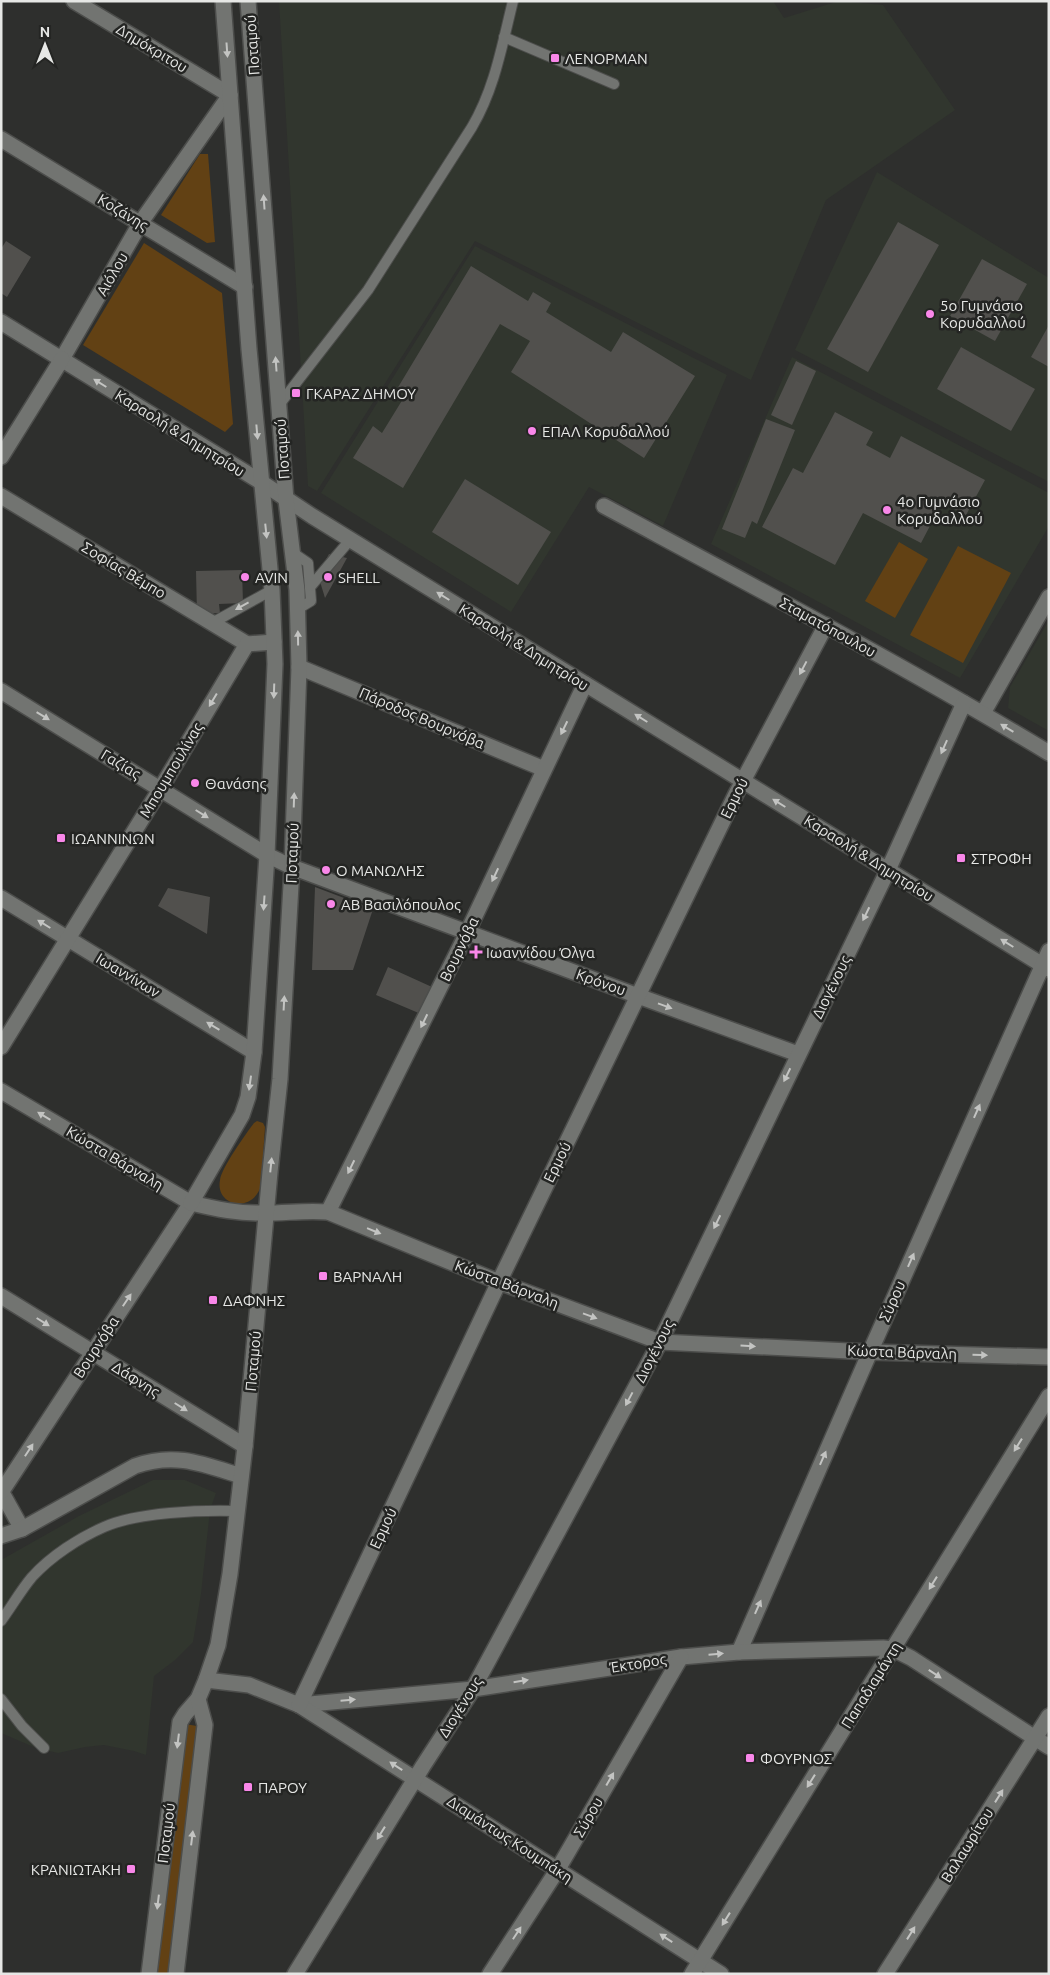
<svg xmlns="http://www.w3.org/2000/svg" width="1050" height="1975" viewBox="0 0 1050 1975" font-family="Ubuntu,sans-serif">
	<rect width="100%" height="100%" fill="#2e2f2d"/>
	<!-- built -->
	<g fill="#31362e">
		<polygon points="279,1 773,1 784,18 839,1 883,5 955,110 826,200 751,380 475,241 317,491 308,486"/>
		<polygon points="877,172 1049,278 1049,482 795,350"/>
		<polygon points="475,246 727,375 663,526 589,487 511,612 321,493"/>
		<polygon points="792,357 1049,493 1049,526 960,678 711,544"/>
		<polygon points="1049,620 1049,731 1008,708 1010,687"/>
		<polygon points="153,1480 185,1480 216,1493 210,1510 201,1594 193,1642 175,1660 154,1676 146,1755 134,1751 104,1745 85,1747 58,1753 36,1748 1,1733 1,1560 79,1516"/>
	</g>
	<!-- green -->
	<g fill="#624114">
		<polygon points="200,154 208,154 215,242 207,243 161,215"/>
		<polygon points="144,243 222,293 233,424 225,432 83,345"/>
		<polygon points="899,542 928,559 895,618 865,601"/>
		<polygon points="958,546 1011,573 963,663 910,635"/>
		<path d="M 257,1121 L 263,1123 L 265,1127 L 261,1186 C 252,1214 215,1206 220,1180 C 222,1167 245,1135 254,1123 Z"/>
		<polygon points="185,1724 197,1726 170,1974 154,1974"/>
	</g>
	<!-- building -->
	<g fill="#51504d">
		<polygon points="898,222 939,245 868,372 827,349"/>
		<polygon points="6,241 31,257 7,297 1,293 1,249"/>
		<polygon points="982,259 1027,284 995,341 950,316"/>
		<polygon points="471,266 528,301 533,292 551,303 546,312 611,352 623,332 695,376 644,458 511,372 530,341 500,324 403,488 353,458 373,426 382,433 406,394 397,389"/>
		<polygon points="1049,325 1049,367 1031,357"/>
		<polygon points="961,347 1035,389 1011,431 937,389"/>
		<polygon points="796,361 816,371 792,425 771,415"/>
		<polygon points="835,412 873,432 866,445 890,458 901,436 985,480 966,515 942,503 921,543 863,513 835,565 762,527 793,468 803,473"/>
		<polygon points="766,419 795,430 757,524 752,521 745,538 722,529"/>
		<polygon points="465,479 551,532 518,585 432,532"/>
		<polygon points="329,554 347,558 325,598 318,575"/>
		<polygon points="242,570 243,603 219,604 220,613 197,614 196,571"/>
		<polygon points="315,887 373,909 353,970 312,970"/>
		<polygon points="168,888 210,897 207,934 158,906"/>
		<polygon points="388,967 432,987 421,1014 376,995"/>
	</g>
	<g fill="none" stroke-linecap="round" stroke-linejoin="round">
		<!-- service casing -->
		<g stroke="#4c4d4b" stroke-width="12">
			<g id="service">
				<polyline points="504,37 614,84"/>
				<path d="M 279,405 L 368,290 L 472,127 C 495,88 502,45 513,1"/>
				<polyline points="292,552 308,563 311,601 298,609"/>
				<polyline points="311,586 350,540"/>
				<polyline points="212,623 272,590"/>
				<path d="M 1,1621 C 12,1606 21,1590 32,1577 C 51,1556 79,1538 104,1527 C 138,1512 201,1510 237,1511"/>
				<polyline points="1,1699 22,1726 44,1748"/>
			</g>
		</g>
		<!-- pedestrian casing -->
		<g stroke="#4c4d4b" stroke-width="18">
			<g id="pedestrian">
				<polyline points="62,359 141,222 230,95"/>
				<polyline points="983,713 1049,597"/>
				<polyline points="299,1705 473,1689"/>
			</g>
		</g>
		<!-- minor casing -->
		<g stroke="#4c4d4b" stroke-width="18">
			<g id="minor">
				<polyline points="74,1 230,95"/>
				<polyline points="1,139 245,287"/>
				<polyline points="1,322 261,482 312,516 1049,969"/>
				<polyline points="1,457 62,359"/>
				<polyline points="1,496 247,644"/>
				<path d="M 604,506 C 753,586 903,665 1049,753"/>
				<polyline points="299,667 544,769"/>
				<polyline points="267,855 292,867 638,996 798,1054"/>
				<polyline points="1,898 254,1052"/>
				<polyline points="328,1212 467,933 585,684"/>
				<polyline points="1,1296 245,1446"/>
				<polyline points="1,1491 22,1529"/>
				<polyline points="2,1491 191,1203"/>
				<polyline points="739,1652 870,1352 1049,951"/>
				<polyline points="206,1680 249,1685 299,1705 721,1974"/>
				<polyline points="473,1689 681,1657 739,1652 883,1648 893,1649 911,1658 1049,1747"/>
				<polyline points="299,1705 499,1282 736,794 826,625"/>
				<polyline points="295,1974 423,1766 473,1689 660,1342 888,870 964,703"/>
				<polyline points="490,1974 558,1869 681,1657"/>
				<polyline points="692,1974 1049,1396"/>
				<polyline points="885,1974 1049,1716"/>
			</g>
		</g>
		<!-- tertiary casing -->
		<g stroke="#4c4d4b" stroke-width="18">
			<g id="tertiary">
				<polyline points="1,691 267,855"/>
				<polyline points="1,1047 161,788 247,644 274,642"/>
				<path d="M 1,1091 L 191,1203 C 216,1209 240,1214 265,1213 C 287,1213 307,1210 328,1212 L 499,1282 L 660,1342 L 870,1352 L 1049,1357"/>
				<polyline points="191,1203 242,1115 248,1097 254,1052 267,855 275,664 272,590 249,349 223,1"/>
				<path d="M 1,1536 L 22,1529 L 135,1466 C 175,1452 203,1464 241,1476"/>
				<polyline points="149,1974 180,1722 185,1714 198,1699 206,1680 218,1645 230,1574 245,1446 270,1172 280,1079 292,867 299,667 297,590 286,500 248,1"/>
				<polyline points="176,1974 205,1725 198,1699"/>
			</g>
		</g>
		<!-- service -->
		<use href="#service" stroke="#727471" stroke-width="10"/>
		<!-- pedestrian -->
		<use href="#pedestrian" stroke="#727471" stroke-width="15"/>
		<!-- minor -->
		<use href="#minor" stroke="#727471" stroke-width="15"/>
		<!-- tertiary -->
		<use href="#tertiary" stroke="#727471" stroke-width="15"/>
	</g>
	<!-- one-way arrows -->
	<defs><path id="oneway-solid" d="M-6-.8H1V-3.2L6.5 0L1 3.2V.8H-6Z" transform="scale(1.25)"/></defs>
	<g fill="#c3c4c2">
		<use href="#oneway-solid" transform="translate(227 50) rotate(86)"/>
		<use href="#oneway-solid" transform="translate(264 202) rotate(-94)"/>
		<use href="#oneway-solid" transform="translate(276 364) rotate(-94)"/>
		<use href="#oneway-solid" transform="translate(100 383) rotate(-148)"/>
		<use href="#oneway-solid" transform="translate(257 432) rotate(85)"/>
		<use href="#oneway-solid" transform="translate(266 531) rotate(84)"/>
		<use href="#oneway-solid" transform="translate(443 596) rotate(-148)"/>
		<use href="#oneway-solid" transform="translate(242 606) rotate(151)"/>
		<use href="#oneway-solid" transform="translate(298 638) rotate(-91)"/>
		<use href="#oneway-solid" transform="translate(803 668) rotate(118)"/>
		<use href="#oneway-solid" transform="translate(274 691) rotate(92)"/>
		<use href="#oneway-solid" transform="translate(213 700) rotate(121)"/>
		<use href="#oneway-solid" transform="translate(43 716) rotate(31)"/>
		<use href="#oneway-solid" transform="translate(641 718) rotate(-148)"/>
		<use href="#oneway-solid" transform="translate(564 728) rotate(116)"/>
		<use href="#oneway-solid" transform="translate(1007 728) rotate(-149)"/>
		<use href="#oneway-solid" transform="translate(944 747) rotate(114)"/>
		<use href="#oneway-solid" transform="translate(294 800) rotate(-88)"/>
		<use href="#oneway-solid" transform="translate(779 803) rotate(-148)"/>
		<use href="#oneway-solid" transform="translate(202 814) rotate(32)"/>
		<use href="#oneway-solid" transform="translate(495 875) rotate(115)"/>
		<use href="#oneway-solid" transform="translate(264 903) rotate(94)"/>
		<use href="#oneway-solid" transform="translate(866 914) rotate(116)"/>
		<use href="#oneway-solid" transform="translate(44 924) rotate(-148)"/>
		<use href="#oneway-solid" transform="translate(1007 943) rotate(-148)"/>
		<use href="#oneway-solid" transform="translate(284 1003) rotate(-87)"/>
		<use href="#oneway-solid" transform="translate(665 1006) rotate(20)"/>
		<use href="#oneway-solid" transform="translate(424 1021) rotate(116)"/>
		<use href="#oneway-solid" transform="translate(213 1026) rotate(-149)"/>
		<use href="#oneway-solid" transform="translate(787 1075) rotate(116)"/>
		<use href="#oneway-solid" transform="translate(250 1083) rotate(98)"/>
		<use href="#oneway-solid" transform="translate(977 1111) rotate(-66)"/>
		<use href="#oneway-solid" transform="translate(44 1116) rotate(-149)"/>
		<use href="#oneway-solid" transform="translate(271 1165) rotate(-84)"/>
		<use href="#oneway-solid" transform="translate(351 1167) rotate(116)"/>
		<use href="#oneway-solid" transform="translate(717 1222) rotate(116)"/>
		<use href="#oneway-solid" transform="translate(374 1231) rotate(22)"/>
		<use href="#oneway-solid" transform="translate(911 1260) rotate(-66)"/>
		<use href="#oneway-solid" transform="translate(127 1300) rotate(-56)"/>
		<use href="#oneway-solid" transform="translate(590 1316) rotate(20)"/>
		<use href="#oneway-solid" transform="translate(43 1322) rotate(32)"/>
		<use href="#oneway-solid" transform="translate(748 1346) rotate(3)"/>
		<use href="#oneway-solid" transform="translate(980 1355) rotate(1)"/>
		<use href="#oneway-solid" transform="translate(629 1399) rotate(118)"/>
		<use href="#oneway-solid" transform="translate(181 1407) rotate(32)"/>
		<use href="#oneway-solid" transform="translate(1018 1445) rotate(122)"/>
		<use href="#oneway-solid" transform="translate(29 1450) rotate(-57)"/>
		<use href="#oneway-solid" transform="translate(823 1458) rotate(-66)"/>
		<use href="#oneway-solid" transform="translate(933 1583) rotate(122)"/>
		<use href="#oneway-solid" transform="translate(758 1607) rotate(-66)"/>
		<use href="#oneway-solid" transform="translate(716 1654) rotate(-5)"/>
		<use href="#oneway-solid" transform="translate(935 1674) rotate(33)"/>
		<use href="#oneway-solid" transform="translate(521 1681) rotate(-9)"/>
		<use href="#oneway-solid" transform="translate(348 1700) rotate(-5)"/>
		<use href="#oneway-solid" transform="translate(178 1741) rotate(97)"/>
		<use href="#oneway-solid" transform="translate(396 1766) rotate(-147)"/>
		<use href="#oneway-solid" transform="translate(610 1779) rotate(-60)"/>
		<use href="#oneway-solid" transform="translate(811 1781) rotate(122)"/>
		<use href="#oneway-solid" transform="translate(999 1796) rotate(-58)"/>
		<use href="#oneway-solid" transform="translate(381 1833) rotate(122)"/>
		<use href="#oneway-solid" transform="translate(192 1838) rotate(-83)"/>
		<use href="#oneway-solid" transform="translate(158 1902) rotate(97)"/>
		<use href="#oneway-solid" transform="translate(726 1919) rotate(122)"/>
		<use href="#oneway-solid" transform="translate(517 1933) rotate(-57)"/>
		<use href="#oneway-solid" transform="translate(911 1933) rotate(-58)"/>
		<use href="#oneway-solid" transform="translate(666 1938) rotate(-147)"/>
	</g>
	<!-- markers -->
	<g fill="#f987e9" stroke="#242523" stroke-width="2">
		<rect x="550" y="53" width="10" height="10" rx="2.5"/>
		<circle cx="930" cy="314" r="5"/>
		<rect x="291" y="388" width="10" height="10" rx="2.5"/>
		<circle cx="532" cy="431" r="5"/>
		<circle cx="887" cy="510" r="5"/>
		<circle cx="245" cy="577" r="5"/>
		<circle cx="328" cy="577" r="5"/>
		<circle cx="195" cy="783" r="5"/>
		<rect x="56" y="833" width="10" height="10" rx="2.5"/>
		<rect x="956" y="853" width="10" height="10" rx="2.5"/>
		<circle cx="326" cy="870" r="5"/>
		<circle cx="331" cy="904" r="5"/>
		<path d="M473.5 944.5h5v5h5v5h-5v5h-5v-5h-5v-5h5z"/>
		<rect x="318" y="1271" width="10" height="10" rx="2.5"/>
		<rect x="208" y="1295" width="10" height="10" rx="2.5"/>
		<rect x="745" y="1753" width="10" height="10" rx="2.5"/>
		<rect x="243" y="1782" width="10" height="10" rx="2.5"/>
		<rect x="126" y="1864" width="10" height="10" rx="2.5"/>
	</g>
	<g text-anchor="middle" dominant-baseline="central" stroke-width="5" stroke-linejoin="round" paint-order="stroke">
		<!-- street labels -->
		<g font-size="15" fill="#e6e7e5" stroke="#242523">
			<text transform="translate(252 45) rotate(-94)">Ποταμού</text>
			<text transform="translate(152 48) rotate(31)">Δημόκριτου</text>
			<text transform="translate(123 212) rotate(31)">Κοζάνης</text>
			<text transform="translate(112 274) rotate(-60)">Αιόλου</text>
			<text transform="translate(180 433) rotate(32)">Καραολή &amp; Δημητρίου</text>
			<text transform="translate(282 449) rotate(-94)">Ποταμού</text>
			<text transform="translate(124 570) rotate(31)">Σοφίας Βέμπο</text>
			<text transform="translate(828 627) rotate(29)">Σταματόπουλου</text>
			<text transform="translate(524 647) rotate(32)">Καραολή &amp; Δημητρίου</text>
			<text transform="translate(422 718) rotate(23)">Πάροδος Βουρνόβα</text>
			<text transform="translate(121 764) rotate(31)">Γαζίας</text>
			<text transform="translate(171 770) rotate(-59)">Μπουμπουλίνας</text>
			<text transform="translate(734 798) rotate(-64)">Ερμού</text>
			<text transform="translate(292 853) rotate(-88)">Ποταμού</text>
			<text transform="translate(869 858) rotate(32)">Καραολή &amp; Δημητρίου</text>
			<text transform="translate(459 949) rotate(-64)">Βουρνόβα</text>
			<text transform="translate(128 975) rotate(31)">Ιωαννίνων</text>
			<text transform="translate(601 982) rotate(20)">Κρόνου</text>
			<text transform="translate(831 987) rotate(-64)">Διογένους</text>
			<text transform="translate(115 1158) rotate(31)">Κώστα Βάρναλη</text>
			<text transform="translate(557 1162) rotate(-64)">Ερμού</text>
			<text transform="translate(507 1284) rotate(21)">Κώστα Βάρναλη</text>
			<text transform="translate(892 1301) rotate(-66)">Σύρου</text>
			<text transform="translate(96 1347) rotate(-57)">Βουρνόβα</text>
			<text transform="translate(654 1351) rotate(-63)">Διογένους</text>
			<text transform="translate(902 1352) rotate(2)">Κώστα Βάρναλη</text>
			<text transform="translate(253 1361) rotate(-85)">Ποταμού</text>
			<text transform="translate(136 1379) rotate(32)">Δάφνης</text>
			<text transform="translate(383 1528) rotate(-65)">Ερμού</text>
			<text transform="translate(638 1663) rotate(-9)">Έκτορος</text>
			<text transform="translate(871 1685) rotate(-58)">Παπαδιαμάντη</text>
			<text transform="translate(460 1707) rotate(-58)">Διογένους</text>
			<text transform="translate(588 1817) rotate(-60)">Σύρου</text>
			<text transform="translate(166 1833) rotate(-83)">Ποταμού</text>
			<text transform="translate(510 1839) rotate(33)">Διαμάντως Κουμπάκη</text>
			<text transform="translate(967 1845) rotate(-58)">Βαλαωρίτου</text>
		</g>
		<!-- poi labels -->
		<g font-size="15" fill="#e6e7e5" stroke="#242523" text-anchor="start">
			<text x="565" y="58">ΛΕΝΟΡΜΑΝ</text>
			<text x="940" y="305">5ο Γυμνάσιο<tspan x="940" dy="17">Κορυδαλλού</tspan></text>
			<text x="306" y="393">ΓΚΑΡΑΖ ΔΗΜΟΥ</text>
			<text x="542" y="431">ΕΠΑΛ Κορυδαλλού</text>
			<text x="897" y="501">4ο Γυμνάσιο<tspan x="897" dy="17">Κορυδαλλού</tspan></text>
			<text x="255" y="577">AVIN</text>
			<text x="338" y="577">SHELL</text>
			<text x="205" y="783">Θανάσης</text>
			<text x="71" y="838">ΙΩΑΝΝΙΝΩΝ</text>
			<text x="971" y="858">ΣΤΡΟΦΗ</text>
			<text x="336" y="870">O ΜΑΝΩΛΗΣ</text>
			<text x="341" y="904">ΑΒ Βασιλόπουλος</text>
			<text x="486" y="952">Ιωαννίδου Όλγα</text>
			<text x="333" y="1276">ΒΑΡΝΑΛΗ</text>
			<text x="223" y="1300">ΔΑΦΝΗΣ</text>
			<text x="760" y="1758">ΦΟΥΡΝΟΣ</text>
			<text x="258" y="1787">ΠΑΡΟΥ</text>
			<text x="121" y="1869" text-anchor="end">ΚΡΑΝΙΩΤΑΚΗ</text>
		</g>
	</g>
	<!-- border -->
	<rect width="1050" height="1975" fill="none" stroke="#e6e7e5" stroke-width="5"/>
	<!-- north arrow -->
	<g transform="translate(45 45)" stroke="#242523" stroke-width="4" paint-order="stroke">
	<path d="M0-4L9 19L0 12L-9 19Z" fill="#e6e7e5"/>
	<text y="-8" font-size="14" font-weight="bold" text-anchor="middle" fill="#e6e7e5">N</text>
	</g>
</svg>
